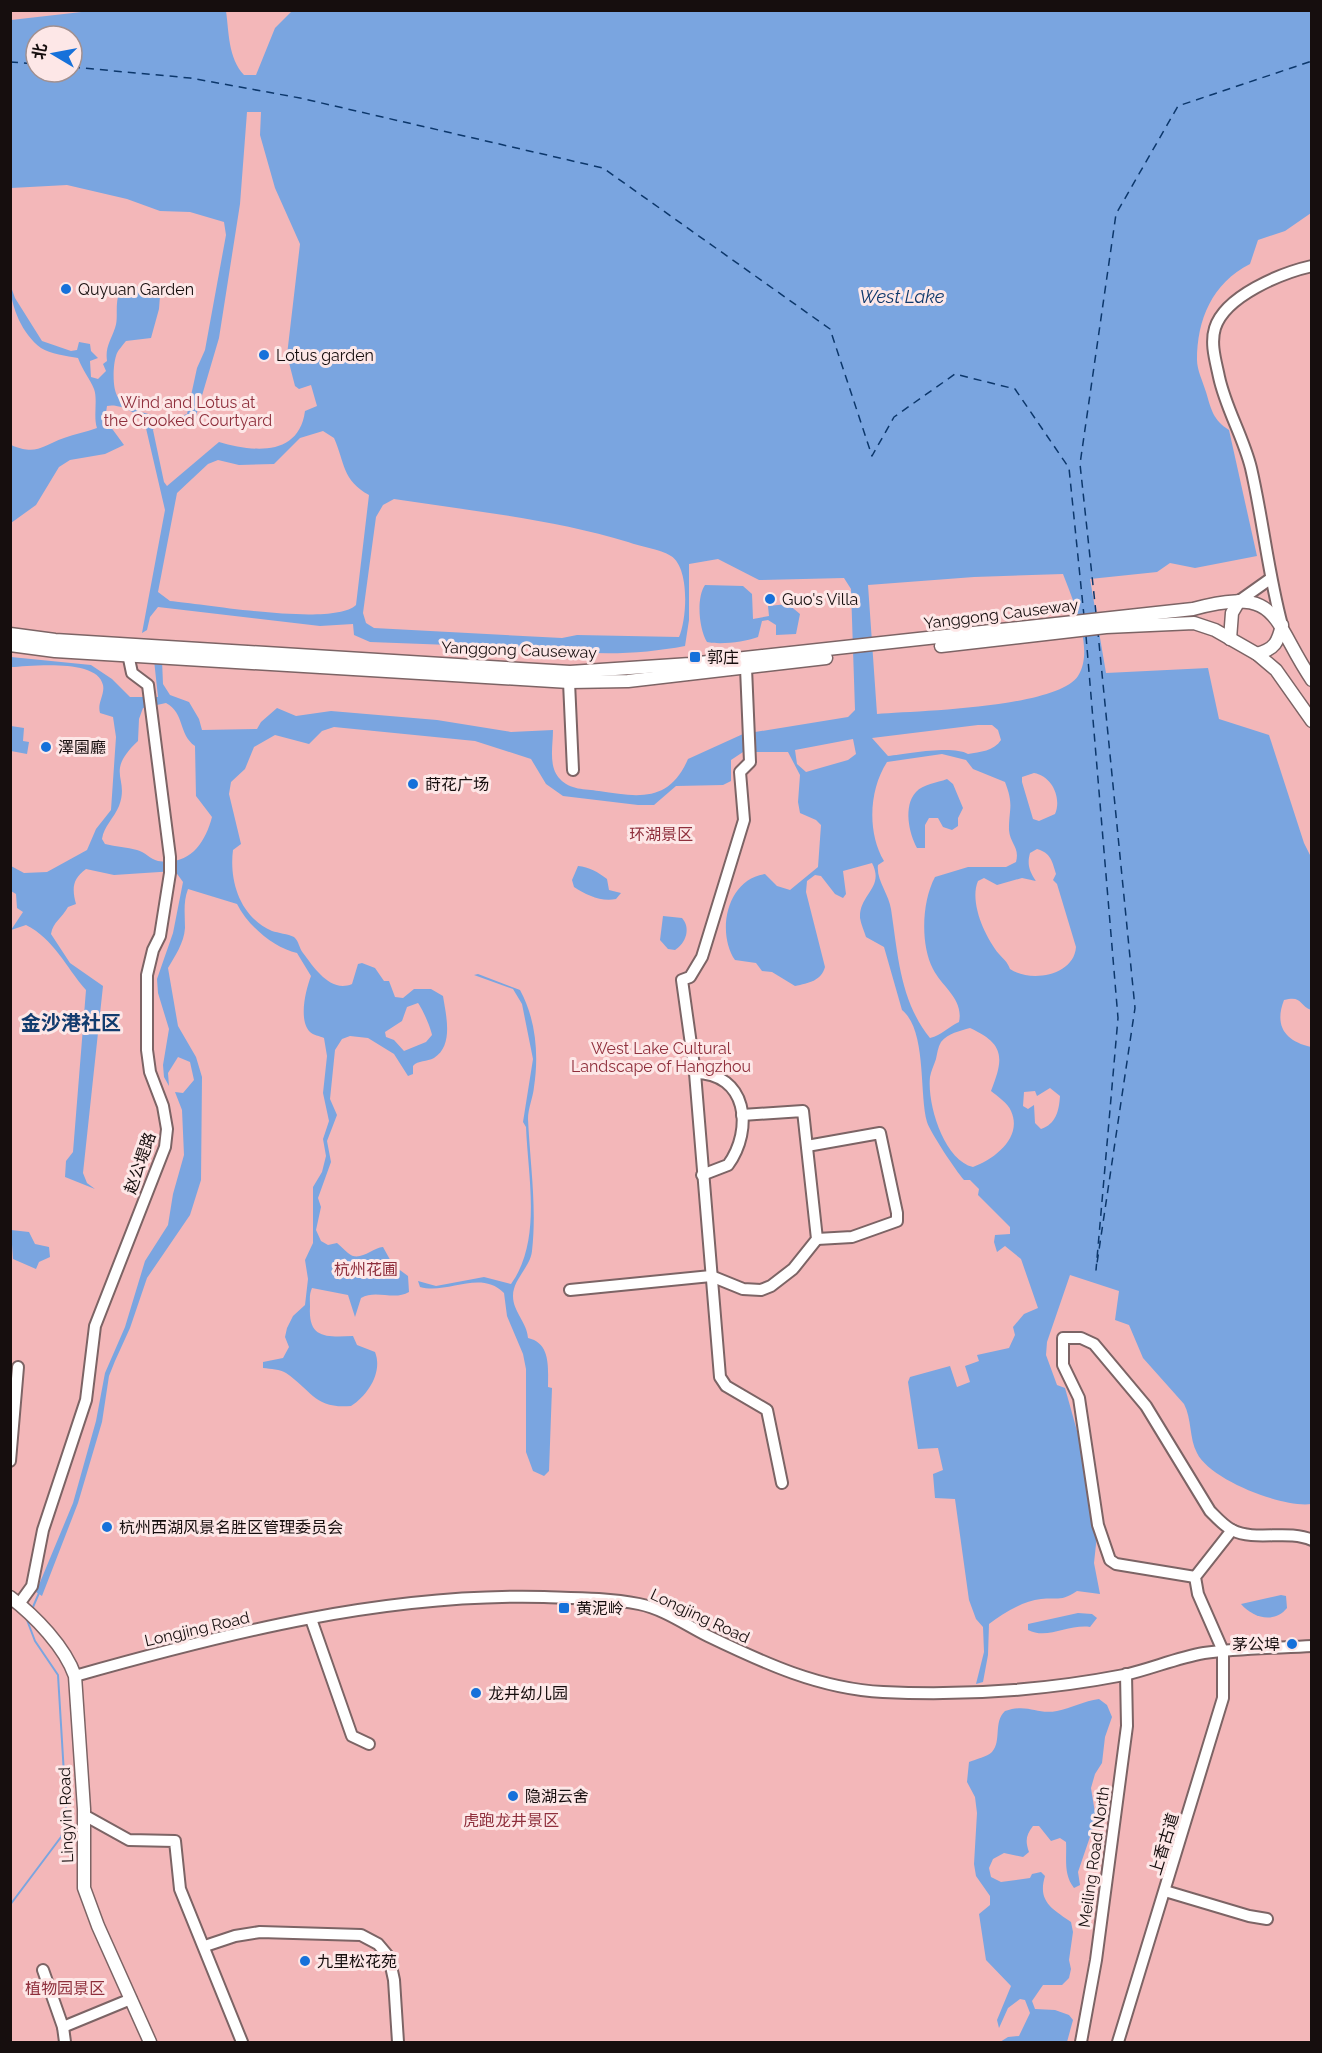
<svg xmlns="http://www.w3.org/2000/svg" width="1322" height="2053" viewBox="0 0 1322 2053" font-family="Raleway,'Noto Sans SC',sans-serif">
	<rect width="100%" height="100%" fill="#f3d8d9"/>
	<!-- green -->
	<path fill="#f3b7b9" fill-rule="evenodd" d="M 10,11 L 1311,11 L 1311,2042 L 11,2042 ZM 36,36 L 72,36 L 72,72 L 36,72 Z"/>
	<!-- water -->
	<g fill="#7aa5e0" fill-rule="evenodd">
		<path d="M 99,10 L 226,11 C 229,32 228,58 244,75 L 256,75 L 275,28 L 292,11 L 1311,11 L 1311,213 L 1285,231 L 1258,240 L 1250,264 C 1212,283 1197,320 1197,360 C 1197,370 1203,382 1206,392 C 1211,409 1213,420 1229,430 L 1257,556 L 1195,568 L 1170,563 L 1157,572 L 1090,579 L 1106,673 L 1208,668 L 1219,719 L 1269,735 L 1304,843 L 1311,857 L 1311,1010 C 1299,1005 1302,995 1284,1000 C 1274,1026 1285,1041 1311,1047 L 1311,1504 C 1283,1508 1210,1480 1197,1453 C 1189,1438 1192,1419 1184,1404 L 1143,1358 L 1129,1325 L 1115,1320 L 1119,1291 L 1070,1275 L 1047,1342 L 1046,1355 L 1057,1385 L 1065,1388 L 1079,1438 L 1097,1535 L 1094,1563 L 1100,1594 L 1077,1591 C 1061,1602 1058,1597 1041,1599 C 1023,1601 1003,1613 989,1624 L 988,1655 L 983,1682 L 976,1684 L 984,1652 L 983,1627 L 976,1619 L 969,1600 L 955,1499 L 935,1498 L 933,1474 L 943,1470 L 938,1448 L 918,1449 L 908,1382 L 910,1377 L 950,1366 L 957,1387 L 970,1382 L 965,1366 L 979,1361 L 977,1355 L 1009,1348 L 1015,1335 L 1013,1327 L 1024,1314 L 1038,1308 L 1021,1259 L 1005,1246 L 997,1252 L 994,1242 L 995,1235 L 1010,1234 L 1010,1227 L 978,1195 L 979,1189 L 970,1180 L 964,1180 C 956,1171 930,1132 927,1122 C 919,1094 927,1030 902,1010 L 884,947 L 866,937 C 864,931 861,924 860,918 C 859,894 885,888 872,863 L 843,871 L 846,894 L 843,898 L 835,894 L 821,876 L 815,875 L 807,881 L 806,892 L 825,967 C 821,981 809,983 795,986 L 772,972 L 762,971 L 756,963 L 735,960 C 716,932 727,879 765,874 L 777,886 L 790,890 L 818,867 L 821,825 L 816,820 L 800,813 L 798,802 L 800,775 L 788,752 L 743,752 L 731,760 L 731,781 L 723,785 L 676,786 L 654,805 L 638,805 L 563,796 L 546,784 L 531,759 L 475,741 L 334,727 L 322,731 L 309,744 L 275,735 L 254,747 L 245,769 L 231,782 L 229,794 L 241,844 L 233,850 C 229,881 240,917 272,931 C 278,933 288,934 294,937 C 299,941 299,948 303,953 C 315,969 331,993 352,984 L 358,964 L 362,963 L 375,968 L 384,981 L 389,981 L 395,997 L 403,998 L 414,989 L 431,989 L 443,996 C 446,1015 454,1046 434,1058 C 427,1062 418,1060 413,1066 L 413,1074 L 408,1076 L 394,1054 L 368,1038 L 350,1036 L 342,1039 L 335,1050 L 330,1099 L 337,1115 L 327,1141 L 331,1162 L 318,1198 L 321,1207 L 316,1230 L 321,1241 L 328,1245 L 337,1243 C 341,1246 344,1250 348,1253 C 359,1263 372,1248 383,1247 L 393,1265 L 408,1276 L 409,1292 C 394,1301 376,1289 361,1298 L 355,1317 L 348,1295 L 312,1288 C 309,1295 310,1300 310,1307 C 308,1339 327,1337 353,1336 L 357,1345 L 375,1352 C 383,1372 368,1395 351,1406 C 315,1409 312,1391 286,1373 C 280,1369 271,1369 263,1368 L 263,1362 L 283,1358 L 289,1347 L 285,1337 L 287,1328 L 293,1316 L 305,1305 L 308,1279 L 305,1260 L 313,1243 L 313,1187 L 322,1172 L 326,1156 L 323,1139 L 329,1121 L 323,1093 L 327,1056 L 324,1038 C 320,1036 313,1035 310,1032 C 298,1020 306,989 311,976 L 297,953 C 274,948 248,926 237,904 L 188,889 C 183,902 185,915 185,928 C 184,943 175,956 168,968 L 178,1026 L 196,1057 L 202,1077 L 201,1180 L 190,1215 L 147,1278 L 130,1328 L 115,1361 L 109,1376 L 102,1422 L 78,1503 L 42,1596 L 36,1592 L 73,1503 L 96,1421 L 105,1373 L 125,1327 L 145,1261 L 168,1225 L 173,1194 L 184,1155 L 182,1110 L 175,1092 L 183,1093 L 194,1080 L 190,1062 L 178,1057 L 168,1073 L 169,1086 L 164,1077 L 163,1065 L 169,1029 L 158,993 L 157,979 L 173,933 L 183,882 L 175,871 L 114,875 L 86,869 C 72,879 72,889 76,904 L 68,907 C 62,918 53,922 51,934 L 70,963 L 103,986 L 83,1173 L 87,1183 L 95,1189 L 65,1177 L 66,1161 L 73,1152 L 86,990 C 65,966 54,939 26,925 L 11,930 L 23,912 L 17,908 L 16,894 L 11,891 L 11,866 L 24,873 L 47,872 L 87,850 L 96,829 L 111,810 L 116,737 L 113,717 L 100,713 C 97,703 105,695 103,685 C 98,658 30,666 11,667 L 11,657 L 91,665 L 112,679 L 130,697 L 158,697 L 154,660 L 162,660 L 163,684 L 170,695 L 189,702 L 199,719 L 202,730 L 257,729 L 261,722 L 277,708 L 296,716 L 331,711 L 437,720 L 511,732 L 553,730 C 553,746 548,767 560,779 C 570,790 585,789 599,791 C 638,797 669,803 688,759 L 743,734 L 848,717 L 855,710 L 851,589 L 844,578 L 759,580 L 718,559 L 689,564 L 689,620 L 685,646 C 643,654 595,656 553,649 L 370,642 L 354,635 L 353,624 L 320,626 L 158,607 L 150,617 L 147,630 L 142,633 L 165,510 L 145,424 C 139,413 119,403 107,406 L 105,419 L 124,445 L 105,454 L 70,460 L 59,467 L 36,505 L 11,523 L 11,445 C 37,456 41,446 64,438 C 75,434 86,432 97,428 C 93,416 98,400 94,389 C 90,379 83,371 78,358 C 67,356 50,354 41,348 C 22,334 11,307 10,284 L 15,298 L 42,341 L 71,351 L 77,350 L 79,342 L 90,344 L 91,351 L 98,358 L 90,361 L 91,377 L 98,379 L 106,371 L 103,364 L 107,361 C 105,347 111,340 115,328 C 119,318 114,305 120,290 C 134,284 149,286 160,296 L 159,309 L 151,338 L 126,341 C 123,345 117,351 116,356 C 113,365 112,389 118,397 C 129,413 170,422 187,414 L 197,368 L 205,350 L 226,235 L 224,222 L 190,212 L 160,211 L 127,199 L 67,185 L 11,188 L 11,20 ZM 36,36 L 72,36 L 72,72 L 36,72 ZM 247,112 L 261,112 L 260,135 L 275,188 L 300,244 L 287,355 L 295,386 L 299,389 L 311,385 L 317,406 L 305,411 C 299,457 253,452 219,442 L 167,486 L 164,482 L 153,430 L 157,424 L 193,426 L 219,338 L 240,204 ZM 323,431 L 334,438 C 345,463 342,480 369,495 L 356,605 C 333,627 205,604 170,601 L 158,592 L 177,493 L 208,464 L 218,460 L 239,465 L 274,464 L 300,438 ZM 394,499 C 472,511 552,519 628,542 C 641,547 660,549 671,556 C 690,568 687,619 679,637 L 577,635 L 562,638 L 374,628 L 366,623 L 363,613 L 376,517 L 383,505 ZM 1063,574 C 1073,600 1095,650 1078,676 C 1057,708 916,711 877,714 L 868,585 L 974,577 ZM 166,703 C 185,713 178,734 195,746 L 196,796 L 212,817 C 205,843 190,866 158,861 C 150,859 145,852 137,850 C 127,847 116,847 105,844 L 102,839 C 104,826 114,818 119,806 C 130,777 104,773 138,741 L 139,719 L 143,708 ZM 978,725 L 992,725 L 998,730 L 1001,740 C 994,751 980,752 968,754 C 952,745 907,754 888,756 L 872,738 ZM 853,739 L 856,754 L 848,760 L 806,772 L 797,764 L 795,750 ZM 942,754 L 966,760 L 973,769 L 1005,782 C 1014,805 1009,808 1009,830 C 1010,844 1020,847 1016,862 L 1006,867 L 968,867 L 935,877 C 922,901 920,944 933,969 C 942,987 964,999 959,1022 C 948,1027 942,1035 930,1038 C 900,1001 898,955 891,909 C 889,894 876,880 878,865 L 884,861 C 867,832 869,790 887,762 ZM 1034,773 C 1052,776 1062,798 1055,814 L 1039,821 L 1033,819 L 1022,782 L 1022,777 ZM 1037,849 C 1051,853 1052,861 1056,874 L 1053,880 L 1057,884 L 1076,947 C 1074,976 1030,983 1010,969 C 1007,961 1004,960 999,954 C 985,937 969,902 978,881 L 984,878 L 997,885 L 1022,878 L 1036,881 C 1029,871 1027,864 1030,853 ZM 418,1003 C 422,1008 431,1028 432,1035 L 426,1042 L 404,1051 L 394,1040 L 386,1037 L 385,1032 L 402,1021 L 407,1007 ZM 970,1028 C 1005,1044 1004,1058 991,1091 C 997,1096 1008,1103 1011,1111 C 1023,1137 995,1159 973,1167 C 944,1160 927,1104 930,1077 C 931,1071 934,1065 936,1059 C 937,1054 938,1047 941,1042 C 948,1033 960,1031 970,1028 ZM 1050,1088 L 1060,1096 C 1059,1111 1056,1124 1041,1129 L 1035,1123 L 1034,1105 L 1028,1109 L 1023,1106 L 1024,1092 L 1035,1091 L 1037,1096 Z"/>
		<path d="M 705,585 L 743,586 L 752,594 L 753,619 L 769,616 L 768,606 L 788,604 L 800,614 L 796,634 L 776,635 L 776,625 L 768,620 L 762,621 L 758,637 C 745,642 720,645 707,642 C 699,629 696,598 705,585 Z"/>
		<polygon points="11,726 24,728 23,741 29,742 27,754 11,751"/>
		<path d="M 947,779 L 953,784 L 963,808 L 958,818 L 958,826 L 952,830 L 943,827 L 938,818 L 929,818 L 925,825 L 925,848 L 917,848 C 909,833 903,806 916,792 C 923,784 937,783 947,779 Z"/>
		<path d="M 578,866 C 589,867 598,872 607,879 L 609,890 L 621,893 L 616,899 C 601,902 586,895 574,887 L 572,880 Z"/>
		<path d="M 663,916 L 682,918 C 691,928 686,943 675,950 L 668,949 L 660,940 Z"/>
		<path d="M 478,974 L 520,990 C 536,1019 539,1055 534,1087 C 533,1098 528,1108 528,1119 C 530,1163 537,1207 532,1251 C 530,1268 513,1279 513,1296 C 513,1312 527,1322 528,1338 C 551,1343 548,1368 548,1387 L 552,1388 L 549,1471 L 544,1476 L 533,1471 L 526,1452 L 526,1369 L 523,1354 L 507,1316 L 504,1293 C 480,1269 447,1295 420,1287 L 418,1281 L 436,1286 L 484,1277 L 511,1284 C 542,1241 528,1177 526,1127 L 523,1122 L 533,1059 L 522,1004 L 513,989 L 474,975 Z"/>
		<polygon points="11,1230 29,1232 35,1244 49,1247 50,1257 39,1262 36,1269 13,1259"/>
		<path d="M 1281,1595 L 1286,1596 L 1287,1608 C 1274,1624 1253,1618 1241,1604 Z"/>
		<path d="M 1078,1613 L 1092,1614 L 1097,1618 L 1090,1627 C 1069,1624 1047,1640 1028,1630 L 1028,1624 Z"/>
		<path d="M 1099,1699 L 1107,1705 L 1112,1717 L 1105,1737 L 1102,1763 L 1095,1774 L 1091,1788 L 1095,1813 L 1093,1828 L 1078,1872 L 1080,1885 L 1074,1888 C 1063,1874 1067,1858 1066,1842 L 1060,1838 L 1051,1841 L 1039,1826 L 1033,1826 C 1026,1835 1025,1841 1029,1852 L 1023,1857 L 1004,1853 L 993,1859 L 989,1868 L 991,1877 L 1001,1882 L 1030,1878 L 1032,1874 L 1041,1872 L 1045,1876 C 1037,1902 1053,1909 1071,1922 L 1073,1932 L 1069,1960 L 1071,1969 L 1069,1978 L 1062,1985 L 1043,1985 L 1032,2001 L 1035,2009 L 1055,2010 L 1069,2015 L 1073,2020 L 1067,2042 L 1000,2042 L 1008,2037 L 1019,2036 L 1030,2013 L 1025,2000 L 1020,1999 L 1008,2008 L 999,2028 L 997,2020 L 1011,1986 L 986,1960 L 979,1914 L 990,1905 L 990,1896 L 976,1876 L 974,1864 L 977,1813 L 975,1797 L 967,1782 L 969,1762 C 976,1759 987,1757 992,1752 C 1002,1741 993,1722 1005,1711 C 1029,1703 1036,1715 1057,1711 C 1071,1708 1084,1701 1099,1699 Z"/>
	</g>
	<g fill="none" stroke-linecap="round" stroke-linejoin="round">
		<!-- stream -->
		<g stroke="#7aa5e0" stroke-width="2">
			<polyline points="33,1607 39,1593"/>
			<polyline points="10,1905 61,1837 67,1824 58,1675 35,1641 27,1620"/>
		</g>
		<!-- ferry -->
		<g stroke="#0c376b" stroke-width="1.5" stroke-dasharray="8 6" stroke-linecap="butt">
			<polyline points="10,62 36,64"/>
			<polyline points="72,67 190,78 300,98 603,168 830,329 872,456 894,417 955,374 1015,389 1069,468 1084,616"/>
			<polyline points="1096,613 1080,464 1116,214 1178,106 1312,61"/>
			<polyline points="1086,636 1118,1018 1096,1270 1135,1008 1098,633"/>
		</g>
		<!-- minor casing -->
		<g stroke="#7c6465" stroke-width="14">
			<g id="minor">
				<polyline points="1239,601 1270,579"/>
				<path d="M 1282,625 C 1268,573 1263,520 1251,468 C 1243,436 1226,409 1219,377 C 1216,362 1210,344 1215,328 C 1225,296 1281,273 1312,266"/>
				<polyline points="746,668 750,762 740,772 744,820 702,957 690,977 682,980 695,1073 720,1377 726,1386 767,1410 782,1483"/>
				<polyline points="569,682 573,770"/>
				<path d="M 695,1073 C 747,1073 754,1129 728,1165 L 702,1175"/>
				<polyline points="807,1146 880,1133 897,1213 897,1221 852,1237 817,1239"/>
				<polyline points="570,1290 711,1276 743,1289 761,1290 771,1286 793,1269 817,1239 803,1111 742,1115"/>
				<polyline points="10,1461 18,1367"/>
				<path d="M 1195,1577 L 1116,1564 L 1110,1560 L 1098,1525 L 1079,1398 L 1063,1365 L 1063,1338 L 1081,1338 L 1094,1344 L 1146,1406 L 1210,1511 C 1216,1517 1224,1526 1232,1530 C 1256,1542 1287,1529 1312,1540"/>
				<polyline points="19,1604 32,1586 43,1530 86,1400 95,1326 165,1147 167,1129 163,1106 150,1072 147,1050 147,975 153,950 160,936 170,873 170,857 148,685 132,673 128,654"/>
				<polyline points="311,1619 352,1736 369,1744"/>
				<path d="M 75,1676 C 227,1633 385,1593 544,1597 C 576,1598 608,1598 639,1604 C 664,1609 686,1625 708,1636 C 764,1663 820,1689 883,1692 C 962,1696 1046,1690 1124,1675 C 1151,1669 1176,1658 1204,1653 C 1239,1648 1276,1648 1312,1646"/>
				<polyline points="84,1815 129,1840 175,1841 180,1889 242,2042"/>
				<polyline points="1165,1891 1249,1916 1267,1919"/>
				<polyline points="205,1946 235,1936 260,1932 361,1935 378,1944 389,1957 394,1980 398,2042"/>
				<polyline points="43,1970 63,2027 65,2042"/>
				<polyline points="63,2027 131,1999"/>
				<polyline points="1081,2042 1096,1960 1127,1726 1126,1674"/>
				<polyline points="1118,2042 1223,1698 1223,1651 1198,1594 1195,1577 1232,1530"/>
			</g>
		</g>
		<!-- major casing -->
		<g stroke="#7c6465" stroke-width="15">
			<g id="major">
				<path d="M 10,634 L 55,640 L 570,672 L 690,664 L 1193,609 C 1282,585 1271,620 1312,680"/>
				<polyline points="1230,639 1232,613 1239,601"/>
				<polyline points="10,645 55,651 569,682 628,681 826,658"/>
				<polyline points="941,646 1106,627 1194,623 1215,630 1257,654 1276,670 1312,721"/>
				<path d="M 1257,654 C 1275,649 1278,642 1282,625"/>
				<path d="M 10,1597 C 35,1616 65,1647 75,1676 L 84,1809 L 84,1888 L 98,1926 L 150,2042"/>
			</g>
		</g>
		<!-- minor -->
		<use href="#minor" stroke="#fff" stroke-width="10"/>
		<!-- major -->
		<use href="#major" stroke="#fff" stroke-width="12"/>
	</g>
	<!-- markers -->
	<g fill="#1671da" stroke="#fde7e7" stroke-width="2">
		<circle cx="66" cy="289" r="6"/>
		<circle cx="264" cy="355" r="6"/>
		<circle cx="770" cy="599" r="6"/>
		<rect x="689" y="651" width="12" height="12" rx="3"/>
		<circle cx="46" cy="747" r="6"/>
		<circle cx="413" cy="784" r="6"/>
		<circle cx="107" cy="1527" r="6"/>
		<rect x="558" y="1602" width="12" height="12" rx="3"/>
		<circle cx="1292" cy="1644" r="6"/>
		<circle cx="476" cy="1693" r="6"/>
		<circle cx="513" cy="1796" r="6"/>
		<circle cx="305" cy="1961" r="6"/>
	</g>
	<g text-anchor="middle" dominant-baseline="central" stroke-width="6" stroke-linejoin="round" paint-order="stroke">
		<!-- poi labels -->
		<g font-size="16" fill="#160e0e" stroke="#fde7e7" text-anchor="start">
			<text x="78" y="289">Quyuan Garden</text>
			<text x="276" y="355">Lotus garden</text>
			<text x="782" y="599">Guo's Villa</text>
			<text x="707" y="657">郭庄</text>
			<text x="58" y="747">澤園廳</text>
			<text x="425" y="784">莳花广场</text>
			<text x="119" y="1527">杭州西湖风景名胜区管理委员会</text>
			<text x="576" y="1608">黄泥岭</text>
			<text x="1280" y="1644" text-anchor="end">茅公埠</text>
			<text x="488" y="1693">龙井幼儿园</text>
			<text x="525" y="1796">隐湖云舍</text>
			<text x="317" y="1961">九里松花苑</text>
		</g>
		<!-- park labels -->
		<g font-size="16" fill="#8f2f3c" stroke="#fde7e7">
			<text x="188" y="402">Wind and Lotus at<tspan x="188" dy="18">the Crooked Courtyard</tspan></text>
			<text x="661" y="834">环湖景区</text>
			<text x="661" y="1048">West Lake Cultural<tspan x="661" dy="18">Landscape of Hangzhou</tspan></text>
			<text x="366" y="1269">杭州花圃</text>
			<text x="511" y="1820">虎跑龙井景区</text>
			<text x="65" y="1988">植物园景区</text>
		</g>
		<!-- street labels -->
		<g font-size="16" fill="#160e0e" stroke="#fde7e7">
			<text transform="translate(1001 614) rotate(-7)">Yanggong Causeway</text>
			<text transform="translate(519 650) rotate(2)">Yanggong Causeway</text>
			<text transform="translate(140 1163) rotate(-71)">赵公堤路</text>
			<text transform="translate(700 1616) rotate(25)">Longjing Road</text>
			<text transform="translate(197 1629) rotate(-13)">Longjing Road</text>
			<text transform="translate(66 1815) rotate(-92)">Lingyin Road</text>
			<text transform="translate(1164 1844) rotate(-73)">上香古道</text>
			<text transform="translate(1094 1857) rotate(-82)">Meiling Road North</text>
		</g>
		<!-- water labels -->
		<g font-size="18" font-style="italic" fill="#0c376b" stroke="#fde7e7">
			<text x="902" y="296">West Lake</text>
		</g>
		<!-- quarter labels -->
		<g font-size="20" font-weight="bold" fill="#123b6e" stroke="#fde7e7">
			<text x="71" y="1023">金沙港社区</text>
		</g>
	</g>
	<!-- border -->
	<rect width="1322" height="2053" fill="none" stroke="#160e0e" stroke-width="24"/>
	<!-- north arrow -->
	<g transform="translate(54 54) rotate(280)"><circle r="28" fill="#fde7e7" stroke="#a19090" stroke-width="1.5"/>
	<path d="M0-4.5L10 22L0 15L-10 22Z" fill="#1671da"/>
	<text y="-9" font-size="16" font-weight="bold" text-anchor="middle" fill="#160e0e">北</text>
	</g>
</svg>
